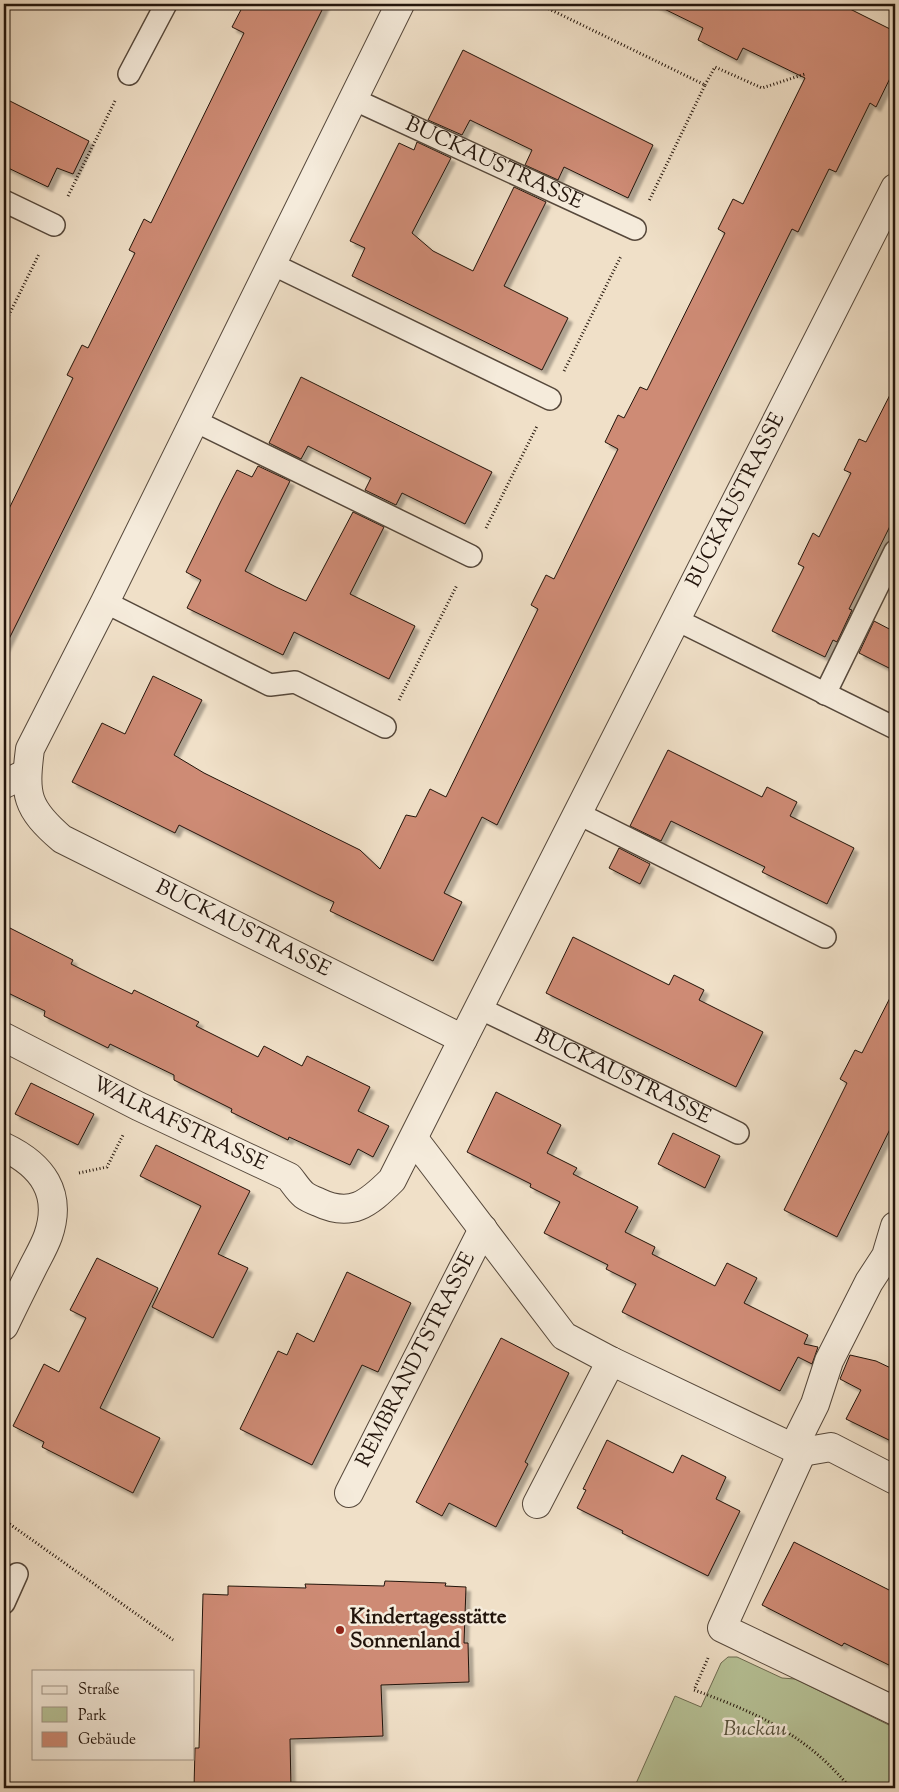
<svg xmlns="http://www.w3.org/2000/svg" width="899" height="1792" viewBox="0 0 899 1792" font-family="'Sorts Mill Goudy',serif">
	<defs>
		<filter id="shadow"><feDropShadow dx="4.5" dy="4.5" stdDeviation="1" flood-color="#0004"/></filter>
	</defs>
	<rect width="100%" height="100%" fill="#f0e0c8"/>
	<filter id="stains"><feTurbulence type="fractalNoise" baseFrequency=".004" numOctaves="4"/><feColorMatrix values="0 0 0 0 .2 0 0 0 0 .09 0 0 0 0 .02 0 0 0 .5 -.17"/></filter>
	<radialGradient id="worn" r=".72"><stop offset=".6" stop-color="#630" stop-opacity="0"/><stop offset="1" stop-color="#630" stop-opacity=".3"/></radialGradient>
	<!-- green -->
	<polygon fill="#b7c398" stroke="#6d6c52" points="728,1657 737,1657 782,1678 795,1679 895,1728 895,1788 634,1788 675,1696 701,1707 721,1663"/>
	<!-- building -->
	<g fill="#ce8b75" stroke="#23150c" filter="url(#shadow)">
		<polygon points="244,4 325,4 4,649 4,519 73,378 67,375 82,345 88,348 135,253 129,250 144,219 151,223 244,33 232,27"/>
		<polygon points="654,4 840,4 890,29 895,43 895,68 876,107 870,103 836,172 829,169 798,232 792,229 497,825 482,817 444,893 462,902 433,961 330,911 334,902 319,895 179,825 175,833 72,782 102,723 125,734 153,676 202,700 174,755 204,773 360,850 380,869 406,815 416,817 430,789 446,797 538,609 531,605 546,575 554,579 618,449 605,442 618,415 624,418 640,387 647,390 725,233 718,229 733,199 743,204 805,78 743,48 737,60 698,40 703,28"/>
		<polygon points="463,50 653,145 628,198 564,167 558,180 525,165 532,150 470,120 462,135 428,120"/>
		<polygon points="4,98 89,141 73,174 57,168 48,187 4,166"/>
		<polygon points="417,142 451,158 412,233 433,251 473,271 514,187 546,202 504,286 568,318 542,370 352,276 365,248 350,241 399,143 414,150"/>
		<polygon points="301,377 492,472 465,524 402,493 396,505 365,490 371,478 308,446 301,459 269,443"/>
		<polygon points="895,385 895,516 849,609 852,610 837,642 833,640 825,657 772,631 804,567 798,564 813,533 819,537 851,473 844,470 859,439 866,442"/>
		<polygon points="258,466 290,481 245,571 276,587 306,601 353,512 384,527 350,594 415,626 389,679 294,632 283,655 187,608 201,580 186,572 221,501 237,470 252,477"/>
		<polygon points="874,621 895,632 895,671 859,653"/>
		<polygon points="668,750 762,797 767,787 797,802 790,816 854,848 827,904 762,872 765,867 671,821 661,841 630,826"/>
		<polygon points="619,848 650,864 640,884 609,868"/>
		<polygon points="4,925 73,960 71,964 101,979 132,994 134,990 199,1022 196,1026 258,1057 264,1046 302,1066 307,1056 370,1087 358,1111 389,1126 373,1157 358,1149 350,1165 289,1137 288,1140 231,1112 232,1109 174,1080 174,1075 110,1044 108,1048 44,1016 45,1011 4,991"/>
		<polygon points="573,937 669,985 674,975 704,990 699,1000 763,1032 736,1087 546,993"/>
		<polygon points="895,988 895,1119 837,1237 784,1210 847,1083 840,1079 855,1050 862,1053"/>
		<polygon points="31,1083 94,1114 78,1145 15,1114"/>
		<polygon points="496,1092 561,1125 547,1153 577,1168 573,1174 638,1207 625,1232 655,1247 652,1254 715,1286 727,1263 757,1278 744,1303 808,1335 804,1344 818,1347 812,1364 798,1357 780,1391 622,1312 636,1284 606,1269 608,1265 544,1233 560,1202 530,1187 531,1184 467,1152"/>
		<polygon points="673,1133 720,1156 705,1188 658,1164"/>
		<polygon points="156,1145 250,1191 218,1254 248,1268 213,1338 152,1307 201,1206 140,1176"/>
		<polygon points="97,1258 158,1288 100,1408 160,1438 133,1493 42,1447 44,1442 13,1426 44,1364 59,1372 86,1318 70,1310"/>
		<polygon points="347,1272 411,1303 378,1372 362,1365 312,1465 240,1429 278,1351 287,1355 297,1333 314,1342"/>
		<polygon points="501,1338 569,1373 525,1462 528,1464 496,1527 449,1503 442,1516 416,1502"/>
		<polygon points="850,1355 876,1361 895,1370 895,1443 846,1419 861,1390 840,1379"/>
		<polygon points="607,1440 673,1473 682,1455 726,1477 716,1499 740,1511 708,1576 622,1533 623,1531 577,1508 586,1490 583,1489"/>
		<polygon points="794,1542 895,1593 895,1668 844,1643 842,1646 762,1605"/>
		<polygon points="385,1581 446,1583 445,1586 466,1587 464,1643 468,1643 469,1682 381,1685 383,1736 290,1739 291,1788 194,1788 195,1748 199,1748 203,1594 228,1595 228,1586 306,1588 305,1584 384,1586"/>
	</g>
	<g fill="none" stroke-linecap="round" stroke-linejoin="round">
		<!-- lane casing -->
		<g stroke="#56483b" stroke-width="24">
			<g id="lane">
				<polyline points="129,74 166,4"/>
				<path id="s1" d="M 353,99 L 635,229"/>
				<polyline points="4,201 54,225"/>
				<polyline points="272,264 550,399"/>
				<polyline points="195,421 471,556"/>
				<polyline points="105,602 270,685 295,682 385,727"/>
				<polyline points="675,619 895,728"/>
				<polyline points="825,694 895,551"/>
				<polyline points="577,813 825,937"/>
				<path id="s2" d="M 479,1008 L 738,1133"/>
				<polyline points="4,1603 17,1574"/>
			</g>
		</g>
		<!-- street casing -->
		<g stroke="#56483b" stroke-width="30">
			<g id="street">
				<path id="s3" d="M 400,4 L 105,602 L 30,749 C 24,795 26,808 62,839 L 463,1039 L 895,188"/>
				<polyline points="4,784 27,773"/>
				<path id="s4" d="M 4,1037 L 138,1106 L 289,1177 C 294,1183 298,1190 304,1195 C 308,1198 313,1200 318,1202 C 351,1218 368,1204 392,1180 L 463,1039"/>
				<polyline points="414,1139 564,1336 611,1361 802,1452 831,1447 895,1480"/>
				<path d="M 4,1147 C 42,1165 63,1193 48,1236 C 44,1247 38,1257 33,1267 C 23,1287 13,1307 4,1326"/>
				<polyline points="793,1448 815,1404 829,1361 869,1282 886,1256 895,1226"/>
				<polyline points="802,1452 722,1628 895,1711"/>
				<path id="s5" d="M 349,1493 L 483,1229"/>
				<polyline points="537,1504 611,1361"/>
			</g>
		</g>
		<!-- path -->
		<g stroke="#23150c" stroke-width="3" stroke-dasharray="1 2.5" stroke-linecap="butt">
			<polyline points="539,4 705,85 649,201"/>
			<polyline points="705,85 715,67 762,88 805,74"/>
			<polyline points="68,196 115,101"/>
			<polyline points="4,325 39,254"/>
			<polyline points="564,371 621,256"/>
			<polyline points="486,528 537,426"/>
			<polyline points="399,700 457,585"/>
			<polyline points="79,1173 107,1167 123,1135"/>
			<polyline points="4,1520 173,1640"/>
			<path d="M 708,1658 L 694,1690 C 744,1708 794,1729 832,1768 C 838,1774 845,1781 850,1788"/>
		</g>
		<!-- lane -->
		<use href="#lane" stroke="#f5ebdb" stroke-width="21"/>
		<!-- street -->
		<use href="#street" stroke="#f5ebdb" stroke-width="28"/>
	</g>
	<!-- markers -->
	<circle fill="#8f2418" stroke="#f5ebdb" stroke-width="2" cx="340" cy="1630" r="5"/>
	<g text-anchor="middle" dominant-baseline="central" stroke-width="5" stroke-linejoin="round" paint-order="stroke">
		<!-- street labels -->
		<g font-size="21" fill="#23150c" stroke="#f5ebdb">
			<text stroke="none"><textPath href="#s1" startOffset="155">BUCKAUSTRASSE</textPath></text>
			<text stroke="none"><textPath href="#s3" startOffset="1986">BUCKAUSTRASSE</textPath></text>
			<text stroke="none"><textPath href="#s3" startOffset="1136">BUCKAUSTRASSE</textPath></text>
			<text stroke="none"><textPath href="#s2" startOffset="159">BUCKAUSTRASSE</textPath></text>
			<text stroke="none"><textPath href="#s4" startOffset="196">WALRAFSTRASSE</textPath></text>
			<text stroke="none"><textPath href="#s5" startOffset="149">REMBRANDTSTRASSE</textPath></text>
		</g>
		<!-- poi labels -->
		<g font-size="21" font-weight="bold" fill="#23150c" stroke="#f5ebdb" text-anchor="start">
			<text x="350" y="1618">Kindertagesstätte<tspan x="350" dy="24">Sonnenland</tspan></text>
		</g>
		<!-- park labels -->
		<g font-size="21" font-style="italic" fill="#57523d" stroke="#f5ebdb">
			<text x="755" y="1730">Buckau</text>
		</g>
	</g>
	<!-- margin -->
	<rect width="899" height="1792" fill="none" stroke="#f0e0c8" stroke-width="20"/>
	<rect x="5" y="5" width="889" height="1782" fill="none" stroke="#23150c" stroke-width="2.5"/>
	<rect x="10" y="10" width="879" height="1772" fill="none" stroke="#23150c"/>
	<!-- legend -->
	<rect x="32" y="1670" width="162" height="90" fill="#f5ebdb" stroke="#a19588"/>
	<rect x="42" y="1686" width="25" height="8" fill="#f5ebdb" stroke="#a19588"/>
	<text x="78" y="1694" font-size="15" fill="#23150c">Straße</text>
	<rect x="42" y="1707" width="25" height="15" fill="#b7c398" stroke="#a19588"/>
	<text x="78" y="1720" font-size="15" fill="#23150c">Park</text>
	<rect x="42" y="1732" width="25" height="15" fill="#ce8b75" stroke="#a19588"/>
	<text x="78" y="1744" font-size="15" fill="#23150c">Gebäude</text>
	<rect width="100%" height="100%" filter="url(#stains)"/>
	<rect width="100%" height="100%" fill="url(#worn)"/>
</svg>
